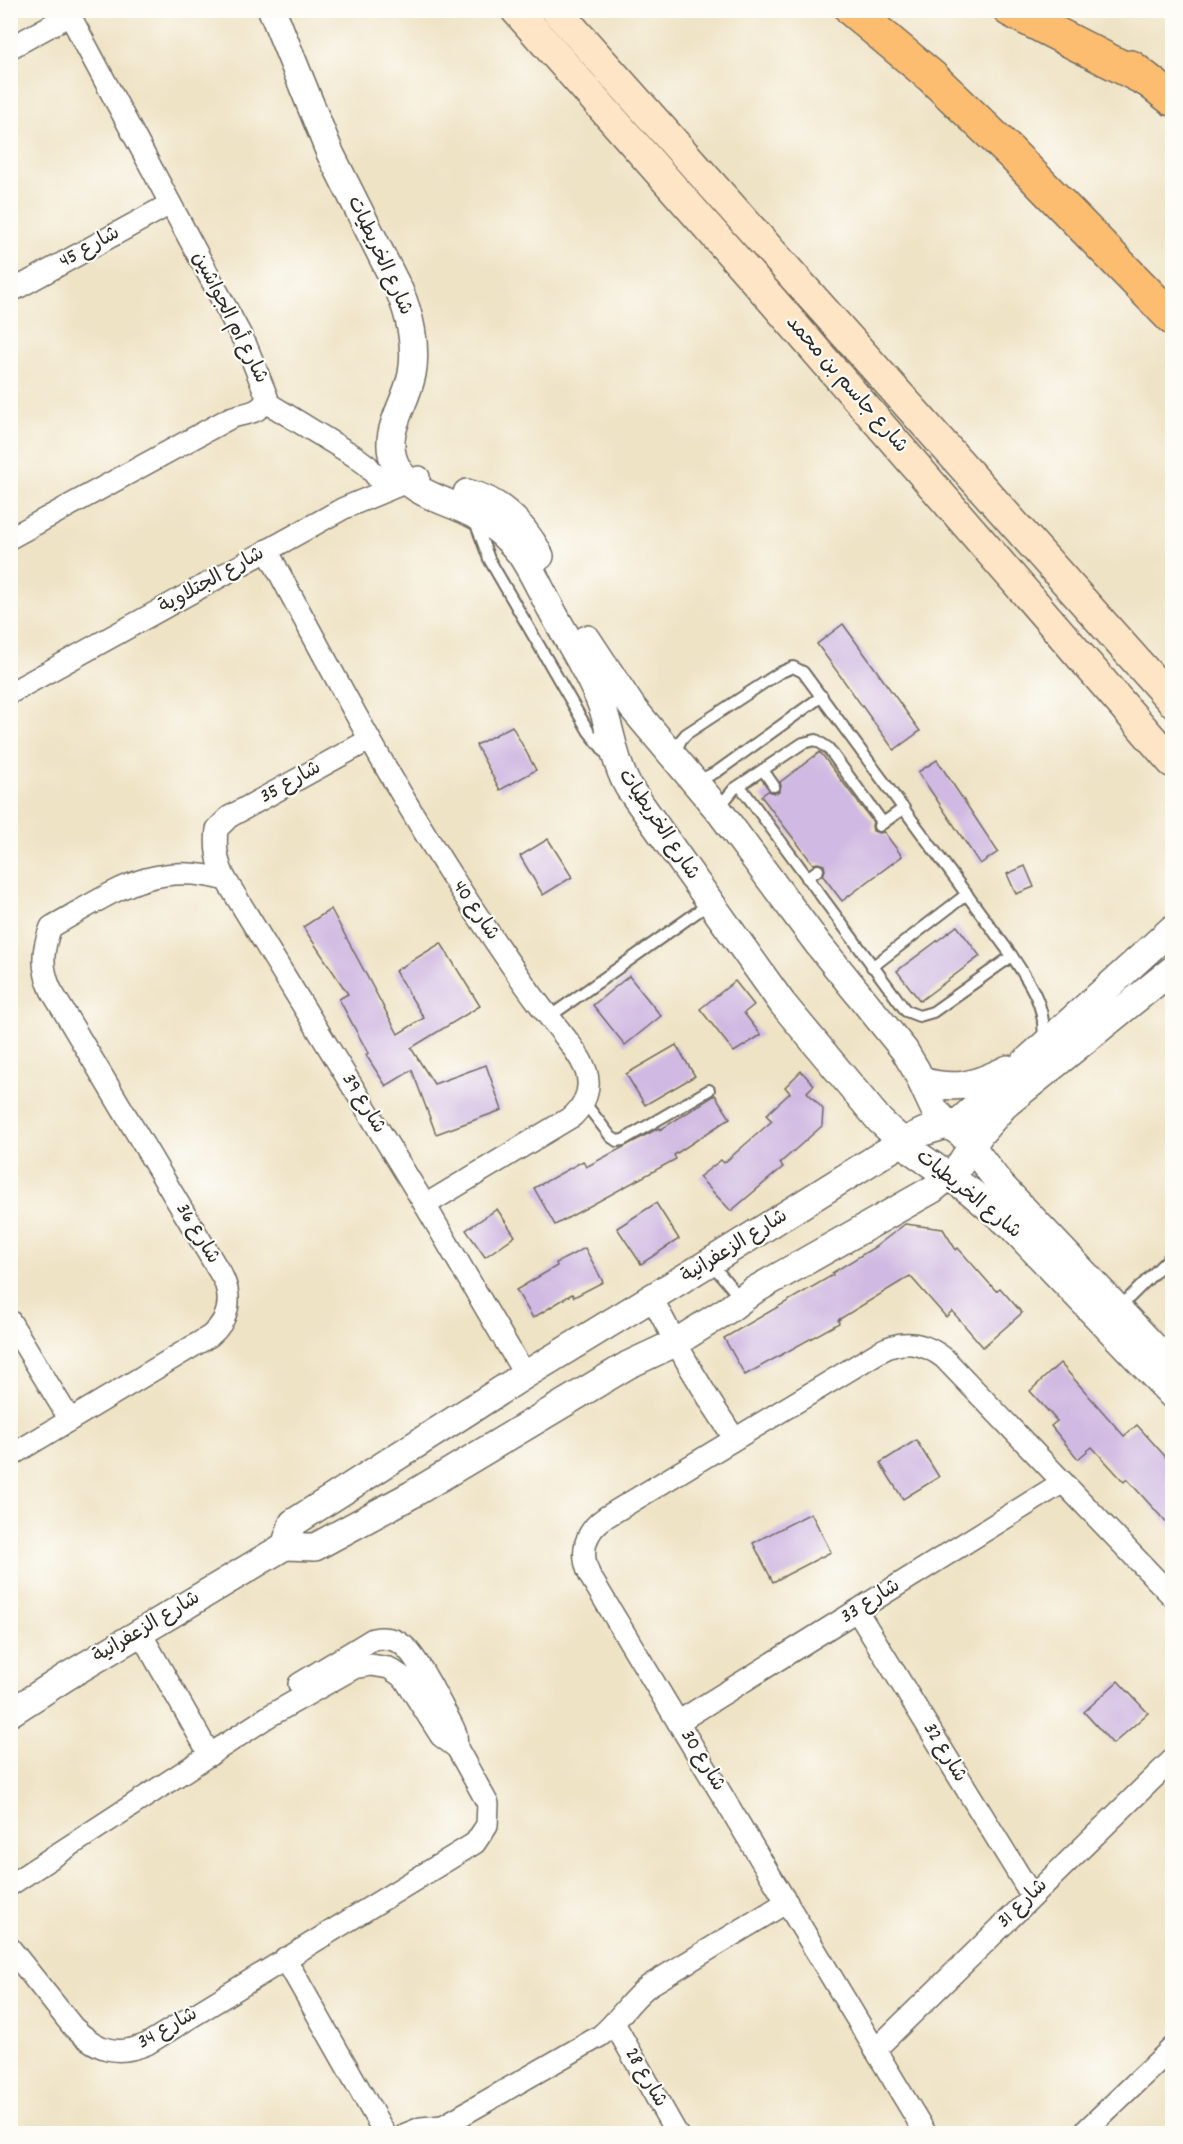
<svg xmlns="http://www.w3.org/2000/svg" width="1183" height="2144" viewBox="0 0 1183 2144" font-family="Dekko,'Playpen Sans Arabic',sans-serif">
	<rect width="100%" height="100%" fill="#fdfcf7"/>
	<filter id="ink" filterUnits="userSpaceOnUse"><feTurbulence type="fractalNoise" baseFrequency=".0167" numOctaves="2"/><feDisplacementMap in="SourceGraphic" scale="12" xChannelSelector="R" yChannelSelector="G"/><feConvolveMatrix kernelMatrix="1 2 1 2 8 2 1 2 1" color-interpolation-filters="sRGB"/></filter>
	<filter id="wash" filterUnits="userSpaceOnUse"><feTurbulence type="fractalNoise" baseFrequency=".008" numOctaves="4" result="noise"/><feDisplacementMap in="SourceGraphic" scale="24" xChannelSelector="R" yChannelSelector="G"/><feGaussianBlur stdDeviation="1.35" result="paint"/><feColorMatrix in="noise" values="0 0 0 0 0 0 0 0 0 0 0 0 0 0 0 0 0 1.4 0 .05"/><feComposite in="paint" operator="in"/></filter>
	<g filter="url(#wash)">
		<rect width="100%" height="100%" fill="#efe3c5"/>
		<g id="blocks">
			<!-- building -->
			<g fill="#d0b9e2">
				<polygon points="843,624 920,731 894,750 817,644"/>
				<polygon points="512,726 536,770 500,790 476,745"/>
				<polygon points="820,752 873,822 872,826 873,831 879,833 884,832 902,856 842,901 823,876 825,870 824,865 818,863 813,864 761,796 768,791 774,793 779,792 781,786 780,782"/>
				<polygon points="937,760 998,852 980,864 918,772"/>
				<polygon points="548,839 572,877 543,895 520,856"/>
				<polygon points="1025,866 1034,887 1016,894 1007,874"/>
				<polygon points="331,909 398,1034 424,1018 395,971 441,943 480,1006 411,1048 434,1084 486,1065 502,1110 436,1134 412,1070 386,1086 366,1055 368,1053 339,999 348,994 303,927"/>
				<polygon points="957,926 980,956 920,1001 897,971"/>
				<polygon points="629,976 661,1016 625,1045 593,1005"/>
				<polygon points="735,981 754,1005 744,1013 761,1035 734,1052 700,1009"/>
				<polygon points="676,1045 695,1076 645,1105 626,1074"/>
				<polygon points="801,1071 814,1085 807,1092 823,1109 822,1126 780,1163 783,1167 731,1211 699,1177 721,1160 724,1163 772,1121 766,1115 790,1093 785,1087"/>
				<polygon points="715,1095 730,1118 674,1155 676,1159 555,1225 534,1188 583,1161 586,1167 659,1128 660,1130"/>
				<polygon points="656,1203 679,1239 641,1264 617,1228"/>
				<polygon points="497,1209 515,1236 485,1257 466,1230"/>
				<polygon points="905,1224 943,1229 956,1250 958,1248 996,1291 1000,1288 1022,1313 983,1347 952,1311 946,1317 910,1276 838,1320 839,1323 745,1375 724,1338 833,1275 832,1273 875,1247"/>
				<polygon points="585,1248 603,1282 574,1297 572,1294 533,1318 516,1290 557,1266 556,1263"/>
				<polygon points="1060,1363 1124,1436 1137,1425 1173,1465 1173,1530 1127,1479 1124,1482 1092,1447 1078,1459 1051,1426 1057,1421 1030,1391"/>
				<polygon points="916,1440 939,1477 903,1499 880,1463"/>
				<polygon points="811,1513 831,1552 773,1582 753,1543"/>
				<polygon points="1118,1681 1148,1713 1113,1744 1084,1712"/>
			</g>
		</g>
	</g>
	<g filter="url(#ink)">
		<use href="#blocks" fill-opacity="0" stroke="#706b61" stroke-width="1.5"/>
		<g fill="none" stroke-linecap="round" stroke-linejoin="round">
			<!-- service casing -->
			<g stroke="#706b61" stroke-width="14">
				<g id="service">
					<polyline points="474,519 489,559 589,732 608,756"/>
					<path d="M 674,754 L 681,740 L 686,734 L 779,673 L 793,667 L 803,672 L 1012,956 C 1029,982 1047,1007 1043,1039"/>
					<polyline points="763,770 774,786"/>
					<polyline points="696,782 718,771 822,696"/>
					<polyline points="740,786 906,1011 919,1016 933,1012 1012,956"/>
					<polyline points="720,811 725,800 734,789 803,743 816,740 828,748 883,823"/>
					<polyline points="879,826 904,808"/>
					<polyline points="807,878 818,870"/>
					<polyline points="872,967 967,894"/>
					<polyline points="549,1017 710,903"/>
					<polyline points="584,1102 611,1137 617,1141 623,1140 709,1090"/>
					<polyline points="711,1263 741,1299"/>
					<polyline points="1118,1309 1172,1255"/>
				</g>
			</g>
			<!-- minor casing -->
			<g stroke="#706b61" stroke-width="24">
				<g id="minor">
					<polyline points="10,48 70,15"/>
					<polyline points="10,292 170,204"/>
					<polyline points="266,402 356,457 368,466 387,490"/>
					<path d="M 10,538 L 230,418 C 243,413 263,414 267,397 L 246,345 L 67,10"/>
					<path d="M 267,550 C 329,666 390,782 462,892 C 487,930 512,968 539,1004 C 553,1023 579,1051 586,1071 C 592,1088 585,1104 573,1116 L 425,1205"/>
					<polyline points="10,693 344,508 419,477"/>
					<path d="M 369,740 L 229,817 L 217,829 C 215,848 217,863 226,880 L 425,1205 L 525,1375"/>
					<path d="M 652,1298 C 677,1347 704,1393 734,1438"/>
					<polyline points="10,1321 70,1420"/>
					<path d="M 10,1456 L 210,1336 C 228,1321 233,1300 223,1278 L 51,990 C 41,968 42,949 51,927 C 113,893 153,859 226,880"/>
					<polyline points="857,1611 1032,1896"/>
					<polyline points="140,1632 210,1755"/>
					<path d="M 299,1684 L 373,1639 C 384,1637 395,1638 404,1646 C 418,1657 443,1708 453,1727 L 456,1734 L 457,1748"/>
					<polyline points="678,1722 1063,1482"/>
					<path d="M 10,1885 L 269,1716 L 354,1668 L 371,1665 L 389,1668 L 404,1678 L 441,1736 L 457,1748 L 488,1804 L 487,1825 L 475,1843 L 147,2044 C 116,2057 97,2050 73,2027 L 10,1948"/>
					<polyline points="285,1958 385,2134"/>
					<polyline points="614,2023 677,2134"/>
					<polyline points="875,2050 1172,1760"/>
					<polyline points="406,2134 421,2128 443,2126"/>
					<path d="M 434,2134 L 443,2126 L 600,2036 C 619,2021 630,1999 650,1985 L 787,1902"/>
					<path d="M 926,2134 L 590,1576 C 579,1552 585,1531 606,1517 L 879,1352 C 902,1339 923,1342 944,1358 L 1172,1596"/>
					<polyline points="1082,2134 1172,2048"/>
				</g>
			</g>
			<!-- tertiary casing -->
			<g stroke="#706b61" stroke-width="30">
				<g id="tertiary">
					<path d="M 272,10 L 330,153 L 399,290 C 410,315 417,346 412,374 C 406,406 380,433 396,466 C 410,494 446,500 471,513 C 491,522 507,537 520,553 C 532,570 541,591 551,609 C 568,641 589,672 602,706 C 612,734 614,762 629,788 L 782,1003 L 880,1121 L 915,1153 L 971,1192 L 1012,1227 L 1172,1395"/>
					<path d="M 467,493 C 501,501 524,526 540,556"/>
					<polyline points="587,639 632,707 720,812 818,944 904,1050 916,1070 935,1111 950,1126 962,1134 1000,1184 1172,1366"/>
					<polyline points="1172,929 960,1121 923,1132 902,1142 710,1262 525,1375 293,1523 285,1546 315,1547 411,1495 628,1365 675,1343 729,1309 753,1291 933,1189 957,1169 980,1134 1005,1105 1172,970"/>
					<path d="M 921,1081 C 957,1091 975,1085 1008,1069"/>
					<polyline points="10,1713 66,1677 285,1546"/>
				</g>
			</g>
			<!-- secondary casing -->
			<g stroke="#706b61" stroke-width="33">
				<g id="secondary">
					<polyline points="516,10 773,301 1172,762"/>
					<polyline points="556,10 1172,701"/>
				</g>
			</g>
			<!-- motorway casing -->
			<g stroke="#706b61" stroke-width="36">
				<g id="motorway">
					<polyline points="852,10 932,77 1010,152 1172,318"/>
					<polyline points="1010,10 1147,80"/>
					<polyline points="1131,67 1172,99"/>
				</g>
			</g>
			<!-- service -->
			<use href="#service" stroke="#fff" stroke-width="10"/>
			<!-- minor -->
			<use href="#minor" stroke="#fff" stroke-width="21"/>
			<!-- tertiary -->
			<use href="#tertiary" stroke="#fff" stroke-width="27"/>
			<!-- secondary -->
			<use href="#secondary" stroke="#fee5c5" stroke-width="30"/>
			<!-- motorway -->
			<use href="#motorway" stroke="#fcbd6f" stroke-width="33"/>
		</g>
	</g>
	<g text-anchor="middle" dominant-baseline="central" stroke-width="4.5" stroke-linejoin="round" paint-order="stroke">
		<!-- street labels -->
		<g font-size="20" fill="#2b2b2b" stroke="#fdfcf7">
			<text transform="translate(90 248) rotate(-29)">شارع 45</text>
			<text transform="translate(379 256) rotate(65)">شارع الخريطيات</text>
			<text transform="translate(229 318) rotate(63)">شارع أم الجواشين</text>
			<text transform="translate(846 385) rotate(49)">شارع جاسم بن محمد</text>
			<text transform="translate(212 581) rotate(-29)">شارع الجتلاوية</text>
			<text transform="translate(291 783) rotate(-29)">شارع 35</text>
			<text transform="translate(658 825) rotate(56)">شارع الخريطيات</text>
			<text transform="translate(475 911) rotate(56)">شارع 40</text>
			<text transform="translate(363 1104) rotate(59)">شارع 39</text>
			<text transform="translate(968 1195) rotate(39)">شارع الخريطيات</text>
			<text transform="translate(197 1234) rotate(59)">شارع 36</text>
			<text transform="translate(735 1247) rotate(-32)">شارع الزعفرانية</text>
			<text transform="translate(871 1602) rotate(-32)">شارع 33</text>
			<text transform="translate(147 1628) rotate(-31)">شارع الزعفرانية</text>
			<text transform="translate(944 1753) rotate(59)">شارع 32</text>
			<text transform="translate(702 1761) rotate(59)">شارع 30</text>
			<text transform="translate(1023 1904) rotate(-44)">شارع 31</text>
			<text transform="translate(168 2029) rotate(-29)">شارع 34</text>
			<text transform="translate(645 2078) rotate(60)">شارع 28</text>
		</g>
	</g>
	<!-- margin -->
	<rect width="1183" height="2144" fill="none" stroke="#fdfcf7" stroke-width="36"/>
</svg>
